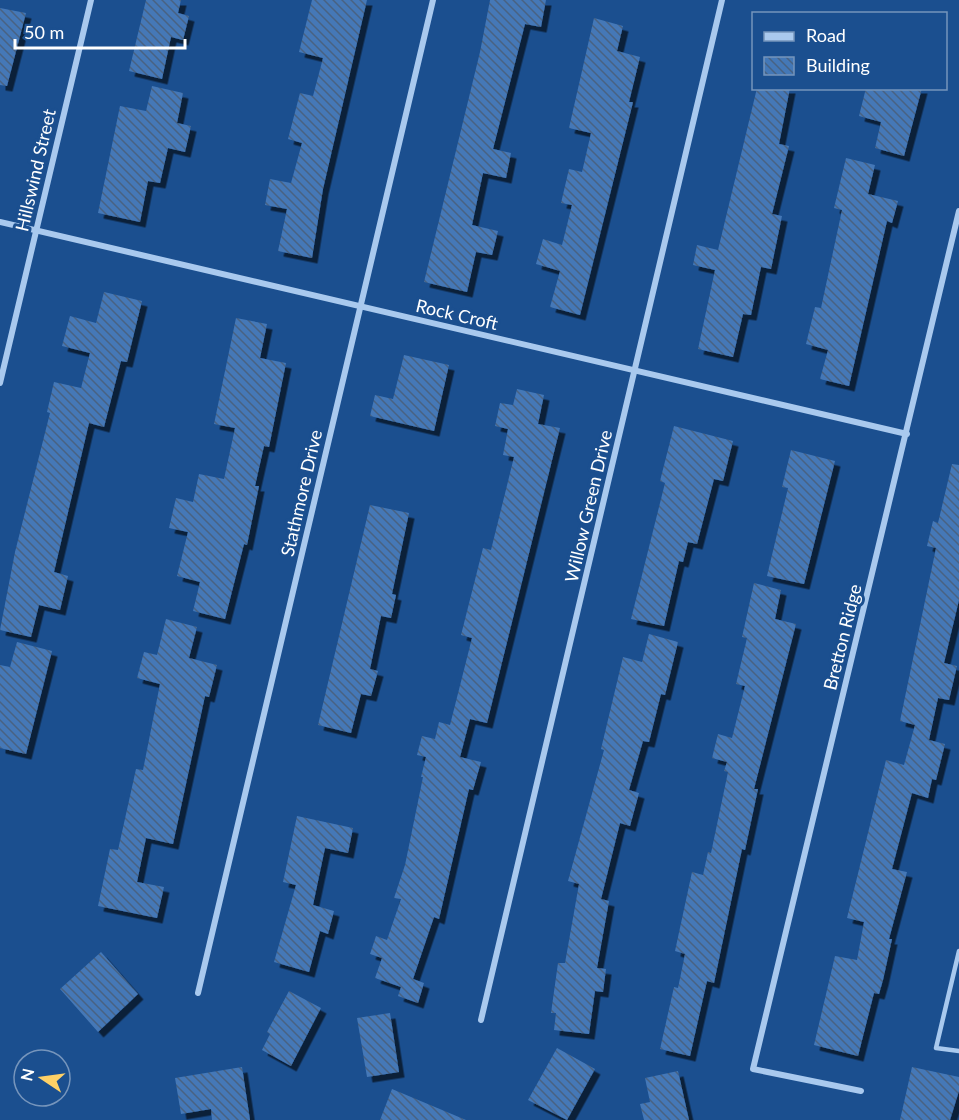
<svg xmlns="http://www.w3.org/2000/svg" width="959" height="1120" viewBox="0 0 959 1120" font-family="Lato,sans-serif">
	<defs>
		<pattern id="building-back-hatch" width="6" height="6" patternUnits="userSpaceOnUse" patternTransform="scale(1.5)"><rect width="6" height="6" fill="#4478b7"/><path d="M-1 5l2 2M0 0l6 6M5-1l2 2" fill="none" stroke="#486282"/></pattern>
		<filter id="shadow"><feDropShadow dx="5.5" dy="5.5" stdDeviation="0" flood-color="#0009"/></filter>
	</defs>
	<rect width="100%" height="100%" fill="#1b4f8f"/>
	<!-- building -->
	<g fill="url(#building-back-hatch)" filter="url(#shadow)">
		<polygon points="146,0 181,0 178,13 189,16 183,40 171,37 162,79 129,71"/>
		<polygon points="312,0 367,0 323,189 312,258 278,251 287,209 265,205 270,179 291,183 302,143 288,139 300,93 313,96 323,58 299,52"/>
		<polygon points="490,0 546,0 541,27 525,24 493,149 511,153 506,178 483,173 472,225 498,231 492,255 476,252 467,292 424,282 480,52"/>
		<polygon points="0,8 26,13 7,86 0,85"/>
		<polygon points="594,18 623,26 617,51 640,57 629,102 633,102 580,315 550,307 560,271 536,264 543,239 562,245 572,205 561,203 569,169 582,172 591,133 569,128"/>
		<polygon points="152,86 183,93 177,123 191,126 185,152 168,148 160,183 148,181 140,222 98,213 120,106 146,111"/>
		<polygon points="757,88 790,88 779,144 789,146 772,214 782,216 771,269 761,267 751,315 743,314 733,357 698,349 715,270 693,265 697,245 718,250"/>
		<polygon points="866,88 922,88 904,156 875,148 881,122 859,116"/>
		<polygon points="846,158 875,165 868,194 898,201 892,223 887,221 849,386 820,379 828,350 806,344 815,307 821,308 842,210 834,208"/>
		<polygon points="104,292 142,301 127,362 121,361 104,427 89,423 54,572 68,576 60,610 39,605 31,637 0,630 15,552 50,413 47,412 54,382 81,388 90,353 62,346 70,316 96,323"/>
		<polygon points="236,318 267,324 260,358 286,363 269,447 264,446 255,486 259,486 247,545 244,544 225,619 193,611 200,582 177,576 188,532 169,528 176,498 193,502 199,474 224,479 235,428 214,424"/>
		<polygon points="404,355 449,365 434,431 370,416 375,395 393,399"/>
		<polygon points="517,389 544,395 538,424 560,428 487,723 470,719 460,757 481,762 473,790 469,789 439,919 434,917 413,979 424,983 418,1003 398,996 401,987 375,978 382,958 370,954 376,936 387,940 401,899 394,898 405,865 423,777 421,777 426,757 417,755 422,736 435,739 439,722 450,725 472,638 461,635 483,548 491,550 514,457 503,455 508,429 495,426 500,403 513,405"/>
		<polygon points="674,426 733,441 723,481 714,479 697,544 688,542 683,562 679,561 664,626 631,619 665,483 660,481"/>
		<polygon points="791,450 835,461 804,584 767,576 788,488 782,487"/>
		<polygon points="952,464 959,465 959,600 944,663 957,666 949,700 938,698 929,740 945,744 936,780 932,779 928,798 912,793 892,869 907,872 889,939 892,939 883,980 879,994 874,993 858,1056 814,1045 835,956 857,960 864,922 847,918 886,760 904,765 915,725 900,721 936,548 927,546 933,521 938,523"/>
		<polygon points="370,505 409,513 392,594 396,595 391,618 381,616 370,669 378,671 371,696 361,694 351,733 318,725"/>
		<polygon points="754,583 781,590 775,619 796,624 754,789 758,789 745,850 742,849 714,983 707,981 690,1056 660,1049 674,987 678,988 685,954 675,951 692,872 703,875 708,852 711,853 728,772 724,771 727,762 712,758 718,734 732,738 745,686 736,684 747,638 742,637"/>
		<polygon points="166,619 197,627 189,658 217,665 209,697 205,696 173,844 146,838 137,882 164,887 157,918 98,906 110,849 118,850 136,769 143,770 160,684 137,678 144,652 157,655"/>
		<polygon points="649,634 678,642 665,695 661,694 649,742 643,741 629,790 639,793 630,826 620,823 601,899 609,901 597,968 606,969 603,992 595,991 589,1034 554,1030 556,1013 551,1013 558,963 565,963 579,884 568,881 604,750 601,749 623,657 642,662"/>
		<polygon points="17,642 52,651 26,754 0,748 0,665 10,667"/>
		<polygon points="297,816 353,828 348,853 325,848 313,905 334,911 328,934 320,931 309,972 274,962 296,885 283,882"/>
		<polygon points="101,952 138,994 98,1032 60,989"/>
		<polygon points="289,991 321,1008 291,1066 262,1050 270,1034 267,1032"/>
		<polygon points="390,1013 399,1072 367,1077 357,1018"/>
		<polygon points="557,1048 595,1069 567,1120 528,1100"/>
		<polygon points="242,1067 250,1120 212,1120 211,1109 181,1114 175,1078"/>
		<polygon points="912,1067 959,1077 959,1091 950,1120 900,1120"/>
		<polygon points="678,1071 689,1120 644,1120 640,1104 650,1102 645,1078"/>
		<polygon points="392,1089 466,1120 380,1120"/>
	</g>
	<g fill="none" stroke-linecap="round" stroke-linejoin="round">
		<!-- lane -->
		<polyline stroke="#a9c9ee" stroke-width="4.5" points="959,951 936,1048 959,1051"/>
		<!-- street -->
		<g stroke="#a9c9ee" stroke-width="6">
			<polyline points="0,222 907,434"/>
			<polyline points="0,383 91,0"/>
			<polyline points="198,993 433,0"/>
			<polyline points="481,1020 722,0"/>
			<polyline points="861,1091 753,1069 959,211"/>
		</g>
	</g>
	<g text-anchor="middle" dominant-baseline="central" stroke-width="6" stroke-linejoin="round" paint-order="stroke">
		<!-- street labels -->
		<g font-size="18" fill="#fff" stroke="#1b4f8f">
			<text transform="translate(35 170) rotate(-77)">Hillswind Street</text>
			<text transform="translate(457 314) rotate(13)">Rock Croft</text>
			<text transform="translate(301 493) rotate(-77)">Stathmore Drive</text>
			<text transform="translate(588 506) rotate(-77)">Willow Green Drive</text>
			<text transform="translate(842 637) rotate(-76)">Bretton Ridge</text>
		</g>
	</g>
	<!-- legend -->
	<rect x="752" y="12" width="195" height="78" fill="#1b4f8f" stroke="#7695bc" stroke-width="1.5"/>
	<rect x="764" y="32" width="30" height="9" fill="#a9c9ee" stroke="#7695bc" stroke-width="1.5"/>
	<text x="806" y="42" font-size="18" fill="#ffffff">Road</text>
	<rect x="764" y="57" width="30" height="18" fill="url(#building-back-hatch)" stroke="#7695bc" stroke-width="1.5"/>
	<text x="806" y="72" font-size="18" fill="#ffffff">Building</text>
	<!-- north arrow -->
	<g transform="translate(42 1078) rotate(283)"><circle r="28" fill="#1b4f8f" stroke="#7695bc" stroke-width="1.5"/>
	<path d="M0-4.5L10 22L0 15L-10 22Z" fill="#ffd166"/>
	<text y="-9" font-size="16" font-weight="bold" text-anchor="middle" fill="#ffffff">N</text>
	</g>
	<!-- scale -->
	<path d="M15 39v9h170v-9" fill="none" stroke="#ffffff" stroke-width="3"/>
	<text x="24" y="39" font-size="18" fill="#ffffff" stroke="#1b4f8f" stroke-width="4.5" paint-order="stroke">50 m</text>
</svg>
